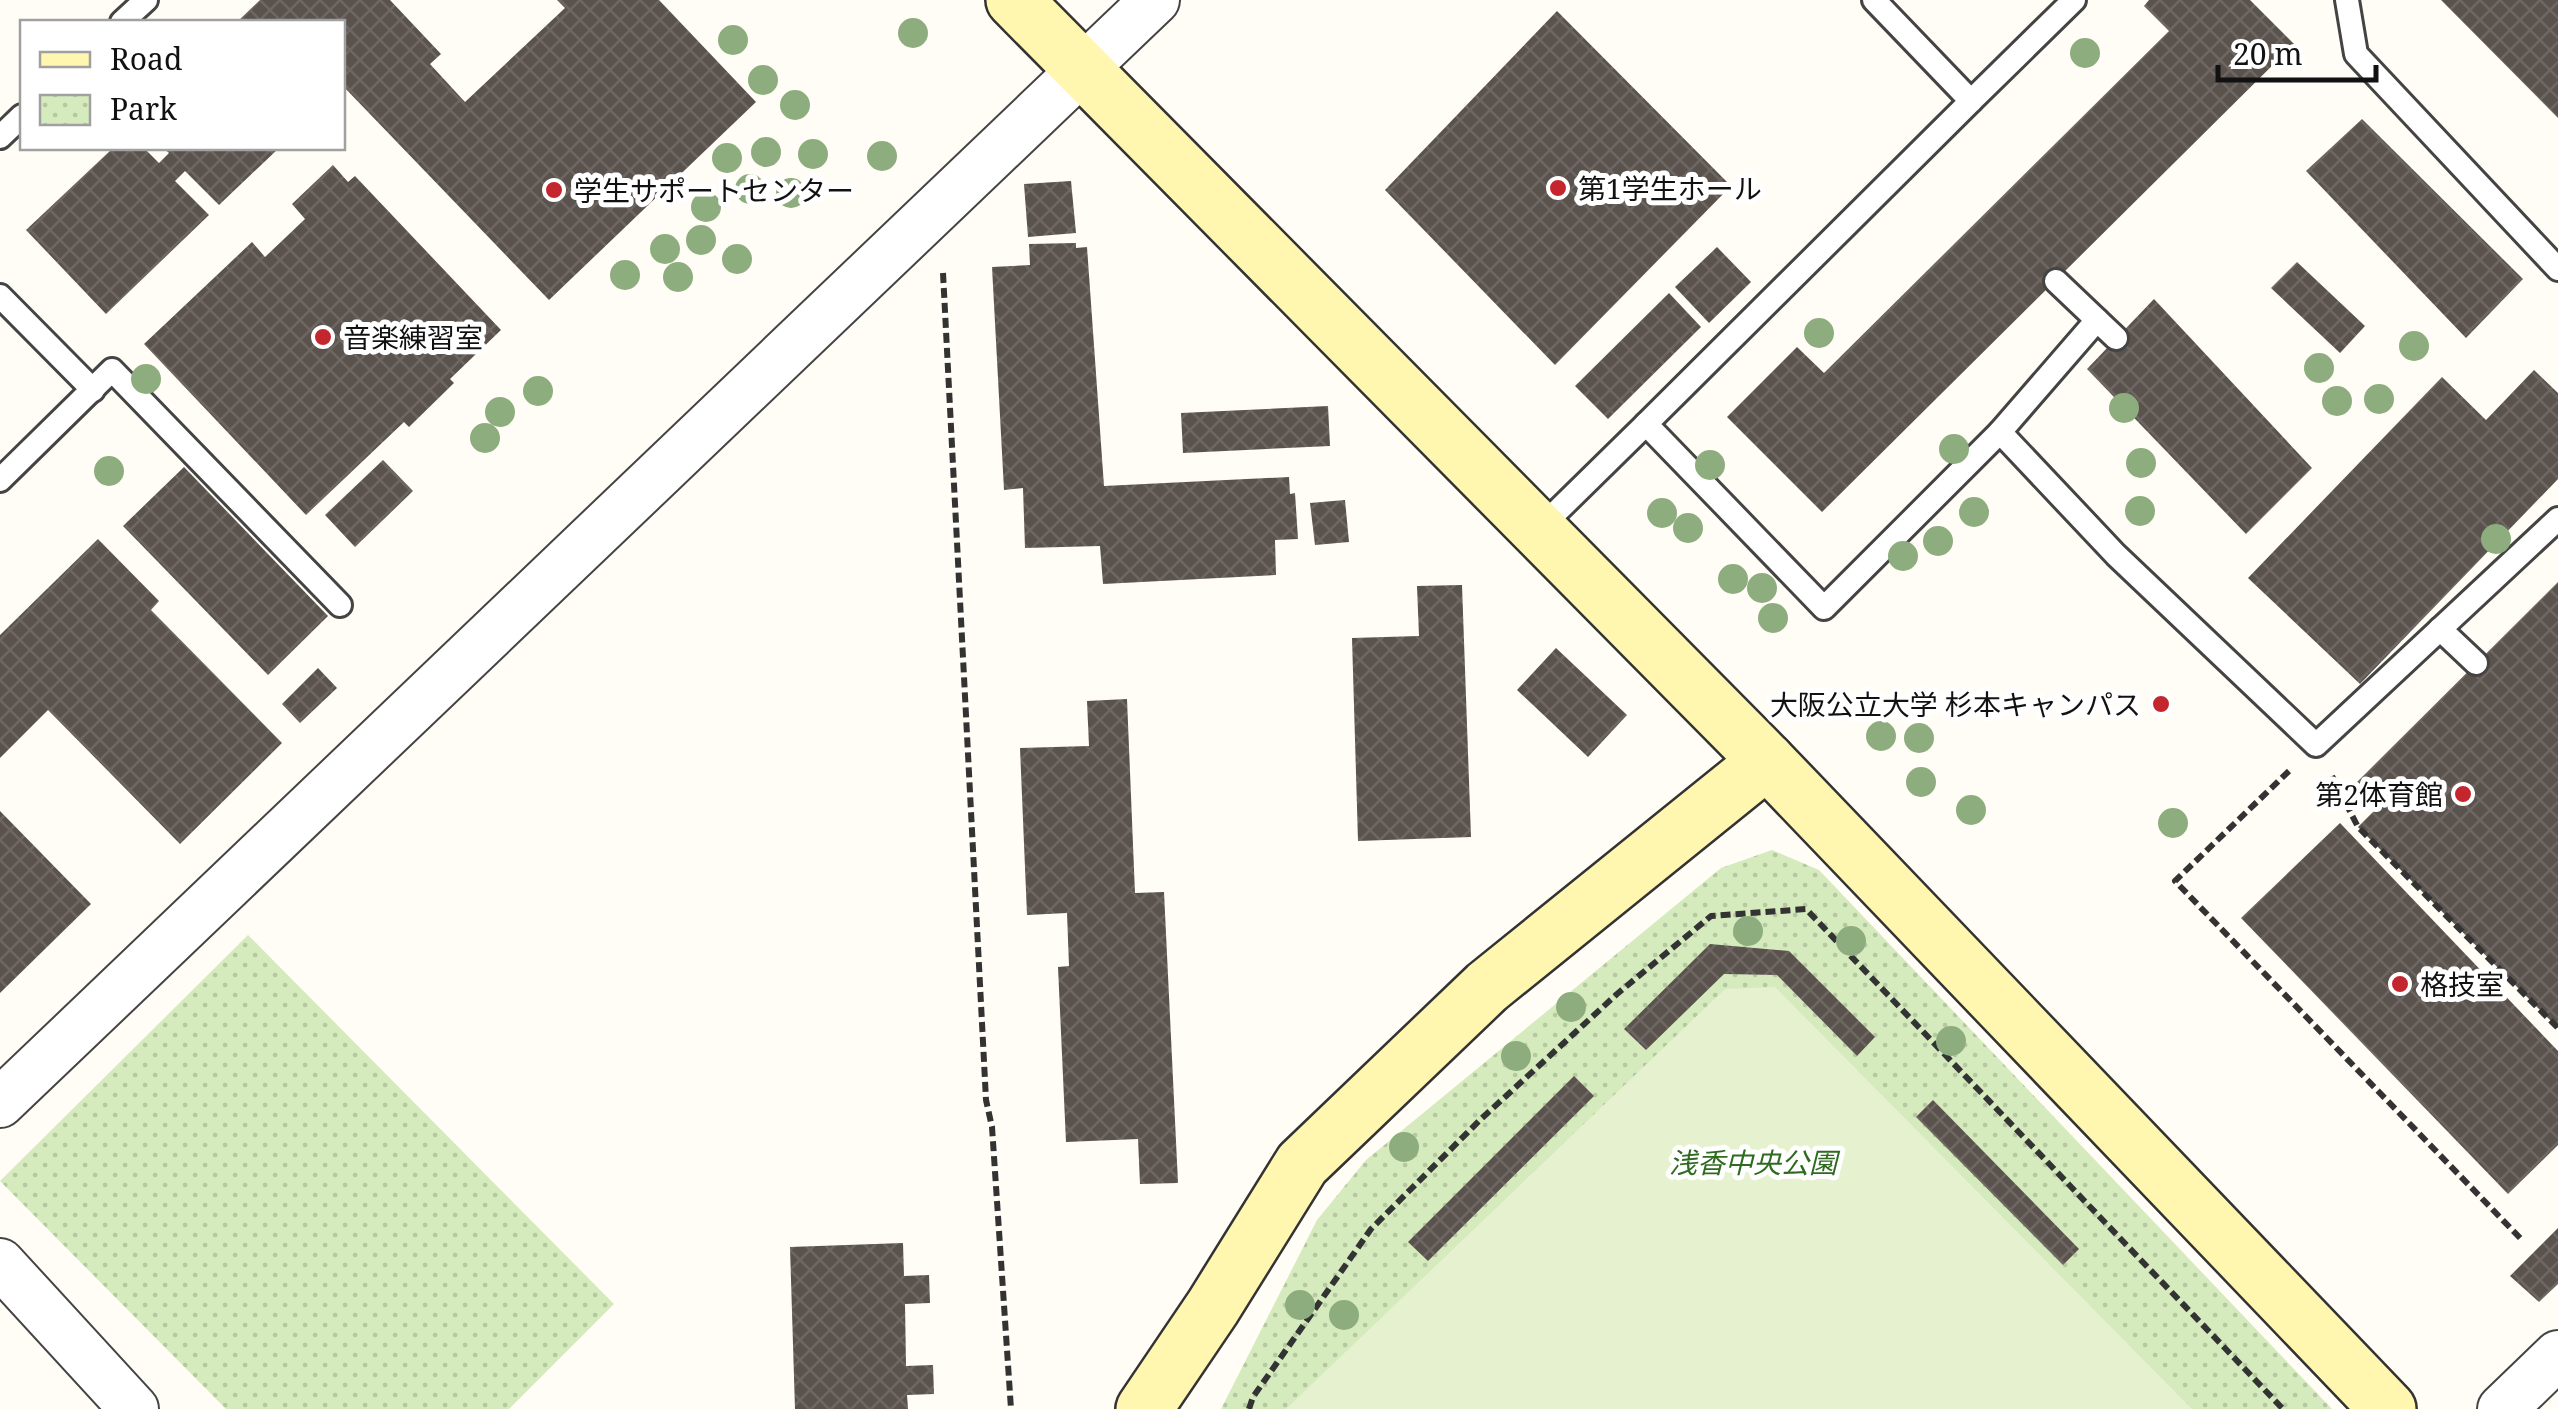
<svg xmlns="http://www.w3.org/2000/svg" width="2558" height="1409" viewBox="0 0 2558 1409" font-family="'Noto Serif','Noto Sans JP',serif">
	<defs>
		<pattern id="park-dots" width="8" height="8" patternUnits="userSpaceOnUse" patternTransform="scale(2.5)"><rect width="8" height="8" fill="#d5ebbd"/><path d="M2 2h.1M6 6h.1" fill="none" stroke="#b6c8a1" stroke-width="1.8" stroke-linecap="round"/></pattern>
		<pattern id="building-cross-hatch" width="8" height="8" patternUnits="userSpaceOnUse" patternTransform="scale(2.5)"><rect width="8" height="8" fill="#5a524d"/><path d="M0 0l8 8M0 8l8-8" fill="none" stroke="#6d6662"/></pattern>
	</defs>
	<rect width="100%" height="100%" fill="#fffdf5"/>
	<!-- park -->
	<g fill="url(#park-dots)">
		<polygon points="1772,850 1819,870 2332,1409 1221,1409 1317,1220 1366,1160 1721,868"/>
		<polygon points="248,935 614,1304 509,1409 226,1409 0,1181"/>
	</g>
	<!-- pitch -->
	<polygon fill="#e6f2cf" points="1775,987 2192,1409 1286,1409 1725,989"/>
	<!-- building -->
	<g fill="url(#building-cross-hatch)">
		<polygon points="260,0 390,0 441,54 430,64 465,102 565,8 557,0 659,0 756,102 549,300 342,85 342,22 237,22"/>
		<polygon points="2149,0 2250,0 2294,44 1822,512 1727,417 1797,347 1824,373 2169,31 2144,6"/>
		<polygon points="2441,0 2558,0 2558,118"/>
		<polygon points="1557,11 1731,186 1555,365 1385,190"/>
		<polygon points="2362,119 2523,279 2466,338 2306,171"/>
		<polygon points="113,148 144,148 159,163 169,153 163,148 279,148 219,205 185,171 175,181 209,215 106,314 26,230"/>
		<polygon points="333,165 348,182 355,176 501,330 450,379 454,383 409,427 404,422 306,515 144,344 252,242 265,257 305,219 292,204"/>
		<polygon points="1071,181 1076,233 1028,237 1024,184"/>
		<polygon points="1076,243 1076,248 1087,247 1104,486 1289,477 1290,494 1295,493 1298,539 1275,540 1276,575 1103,584 1100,546 1025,548 1023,488 1004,490 992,267 1030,265 1029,244"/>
		<polygon points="1717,247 1751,282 1709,323 1675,287"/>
		<polygon points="2297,262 2365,326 2340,353 2271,288"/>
		<polygon points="1669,293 1701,327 1608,419 1575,386"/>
		<polygon points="2154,299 2312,468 2246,534 2087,369"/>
		<polygon points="2534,370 2558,393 2558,479 2360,684 2248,578 2442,377 2486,420"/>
		<polygon points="1328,406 1330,446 1183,453 1181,413"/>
		<polygon points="383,460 413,491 355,547 325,515"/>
		<polygon points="184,467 328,616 268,675 123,526"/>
		<polygon points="1345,500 1349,542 1315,545 1310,503"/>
		<polygon points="98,539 159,601 151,610 282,743 180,844 48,710 0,758 0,635"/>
		<polygon points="2558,582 2558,1028 2358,827 2380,805 2357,782"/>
		<polygon points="1462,585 1471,837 1358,841 1352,638 1419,636 1417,586"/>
		<polygon points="1556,648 1627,715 1588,757 1517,690"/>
		<polygon points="318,668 337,688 300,723 282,704"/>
		<polygon points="1127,699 1135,893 1164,892 1178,1183 1140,1184 1138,1139 1066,1142 1058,967 1069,966 1067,913 1027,915 1020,748 1089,746 1087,701"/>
		<polygon points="0,811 91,904 0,993"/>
		<polygon points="2340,823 2558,1051 2558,1145 2508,1194 2241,918"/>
		<polygon points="1710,944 1789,951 1875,1037 1857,1056 1777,975 1724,974 1646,1050 1624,1029"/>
		<polygon points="1574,1076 1594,1096 1428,1261 1408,1242"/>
		<polygon points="1933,1100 2079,1249 2063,1265 1916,1117"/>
		<polygon points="2558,1228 2558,1284 2539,1302 2510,1276"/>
		<polygon points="903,1243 904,1276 929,1275 930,1303 905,1304 906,1366 933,1365 934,1394 907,1395 908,1409 795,1409 790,1247"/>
	</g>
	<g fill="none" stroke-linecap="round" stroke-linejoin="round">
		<!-- lane casing -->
		<g stroke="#444" stroke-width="28">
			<g id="lane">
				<polyline points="1874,0 1971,101 2074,0"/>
				<polyline points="2347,0 2356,54 2558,269"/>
				<polyline points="122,22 146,0"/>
				<polyline points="1971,101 1646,424 1824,608 2000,432 2116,555 2316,745 2558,519"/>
				<polyline points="0,137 22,116"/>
				<polyline points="0,296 93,390"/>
				<polyline points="2097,320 2116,338"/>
				<polyline points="2000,432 2097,320 2056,281"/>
				<polyline points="0,480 112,370 340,605"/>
				<polyline points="1538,530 1646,424"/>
				<polyline points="2440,629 2476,663"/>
			</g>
		</g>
		<!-- street casing -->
		<g stroke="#444" stroke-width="52">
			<g id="street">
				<polyline points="0,1103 1155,0"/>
				<polyline points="0,1263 134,1409"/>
				<polyline points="2502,1409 2558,1355"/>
			</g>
		</g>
		<!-- secondary casing -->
		<g stroke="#333" stroke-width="60">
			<g id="secondary">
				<polyline points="1014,0 1767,761 2388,1409"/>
				<polyline points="1144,1409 1213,1307 1302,1164 1487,987 1767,761"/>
			</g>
		</g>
		<!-- path -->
		<g stroke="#333" stroke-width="6" stroke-dasharray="10 5" stroke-linecap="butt">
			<polyline points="943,273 986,1100 992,1127 1011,1409"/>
			<polyline points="2289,771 2175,881 2523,1241"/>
			<polyline points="2332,776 2358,827 2558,1028"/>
			<polyline points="1249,1409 1253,1397 1371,1229 1481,1119 1617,994 1711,916 1806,909 2283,1409"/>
		</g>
		<!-- lane -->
		<use href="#lane" stroke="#fff" stroke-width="22"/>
		<!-- street -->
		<use href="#street" stroke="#fff" stroke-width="48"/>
		<!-- secondary -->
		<use href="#secondary" stroke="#fff6b0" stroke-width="55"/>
	</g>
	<!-- trees -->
	<g fill="#8dad7f">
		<circle cx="913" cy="33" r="15"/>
		<circle cx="733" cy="40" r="15"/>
		<circle cx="2085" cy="53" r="15"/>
		<circle cx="763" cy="80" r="15"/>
		<circle cx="795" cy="105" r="15"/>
		<circle cx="766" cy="152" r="15"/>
		<circle cx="813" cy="154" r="15"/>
		<circle cx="882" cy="156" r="15"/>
		<circle cx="727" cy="158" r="15"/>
		<circle cx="750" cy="189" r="15"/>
		<circle cx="791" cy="193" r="15"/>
		<circle cx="706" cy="207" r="15"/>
		<circle cx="701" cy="240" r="15"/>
		<circle cx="665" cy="249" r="15"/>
		<circle cx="737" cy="259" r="15"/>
		<circle cx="625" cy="275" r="15"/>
		<circle cx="678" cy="277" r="15"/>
		<circle cx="1819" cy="333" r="15"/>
		<circle cx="2414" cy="346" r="15"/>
		<circle cx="2319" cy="368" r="15"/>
		<circle cx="146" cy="379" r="15"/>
		<circle cx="538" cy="391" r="15"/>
		<circle cx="2379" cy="399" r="15"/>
		<circle cx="2337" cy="401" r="15"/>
		<circle cx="2124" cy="408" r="15"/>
		<circle cx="500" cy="412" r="15"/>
		<circle cx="485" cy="438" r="15"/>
		<circle cx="1954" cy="449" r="15"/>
		<circle cx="2141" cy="463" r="15"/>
		<circle cx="1710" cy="465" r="15"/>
		<circle cx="109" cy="471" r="15"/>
		<circle cx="2140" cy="511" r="15"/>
		<circle cx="1974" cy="512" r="15"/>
		<circle cx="1662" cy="513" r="15"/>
		<circle cx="1688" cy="528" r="15"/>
		<circle cx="2496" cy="539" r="15"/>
		<circle cx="1938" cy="541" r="15"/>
		<circle cx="1903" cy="556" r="15"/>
		<circle cx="1733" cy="579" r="15"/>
		<circle cx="1762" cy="588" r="15"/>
		<circle cx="1773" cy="618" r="15"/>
		<circle cx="1881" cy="736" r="15"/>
		<circle cx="1919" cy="738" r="15"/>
		<circle cx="1921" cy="782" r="15"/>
		<circle cx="1971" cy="810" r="15"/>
		<circle cx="2173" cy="823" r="15"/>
		<circle cx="1748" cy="931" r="15"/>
		<circle cx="1851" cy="941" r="15"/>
		<circle cx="1571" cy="1007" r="15"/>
		<circle cx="1951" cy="1041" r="15"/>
		<circle cx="1516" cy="1056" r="15"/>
		<circle cx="1404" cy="1147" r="15"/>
		<circle cx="1300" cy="1305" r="15"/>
		<circle cx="1344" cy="1315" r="15"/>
	</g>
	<!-- markers -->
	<g fill="#c4262e" stroke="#fff" stroke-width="4">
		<circle cx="1558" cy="188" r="10"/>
		<circle cx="554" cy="190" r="10"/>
		<circle cx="323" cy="337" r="10"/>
		<circle cx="2161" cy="704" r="10"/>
		<circle cx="2463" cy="794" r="10"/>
		<circle cx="2400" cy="984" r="10"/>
	</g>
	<g text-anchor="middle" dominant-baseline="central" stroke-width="10" stroke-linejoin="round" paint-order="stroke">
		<!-- poi labels -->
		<g font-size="28" fill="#111" stroke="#fff" text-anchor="start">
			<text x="1578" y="188">第1学生ホール</text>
			<text x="574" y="190">学生サポートセンター</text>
			<text x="343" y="337">音楽練習室</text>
			<text x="2141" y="704" text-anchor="end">大阪公立大学 杉本キャンパス</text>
			<text x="2443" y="794" text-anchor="end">第2体育館</text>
			<text x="2420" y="984">格技室</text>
		</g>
		<!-- park labels -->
		<g font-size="28" font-style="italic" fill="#2f6b1f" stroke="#fff">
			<text x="1753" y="1162">浅香中央公園</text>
		</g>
	</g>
	<!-- legend -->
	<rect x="20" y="20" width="325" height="130" fill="#ffffff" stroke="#a0a0a0" stroke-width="2.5"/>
	<rect x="40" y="52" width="50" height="15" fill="#fff6b0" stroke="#a0a0a0" stroke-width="2.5"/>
	<text x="110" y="70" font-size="30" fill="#111111">Road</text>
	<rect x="40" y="95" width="50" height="30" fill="url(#park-dots)" stroke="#a0a0a0" stroke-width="2.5"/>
	<text x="110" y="120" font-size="30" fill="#111111">Park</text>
	<!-- scale -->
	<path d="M2218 65v15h158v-15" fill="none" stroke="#111111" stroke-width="5"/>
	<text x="2233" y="65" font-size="30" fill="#111111" stroke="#ffffff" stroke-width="8" paint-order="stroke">20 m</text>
</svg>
